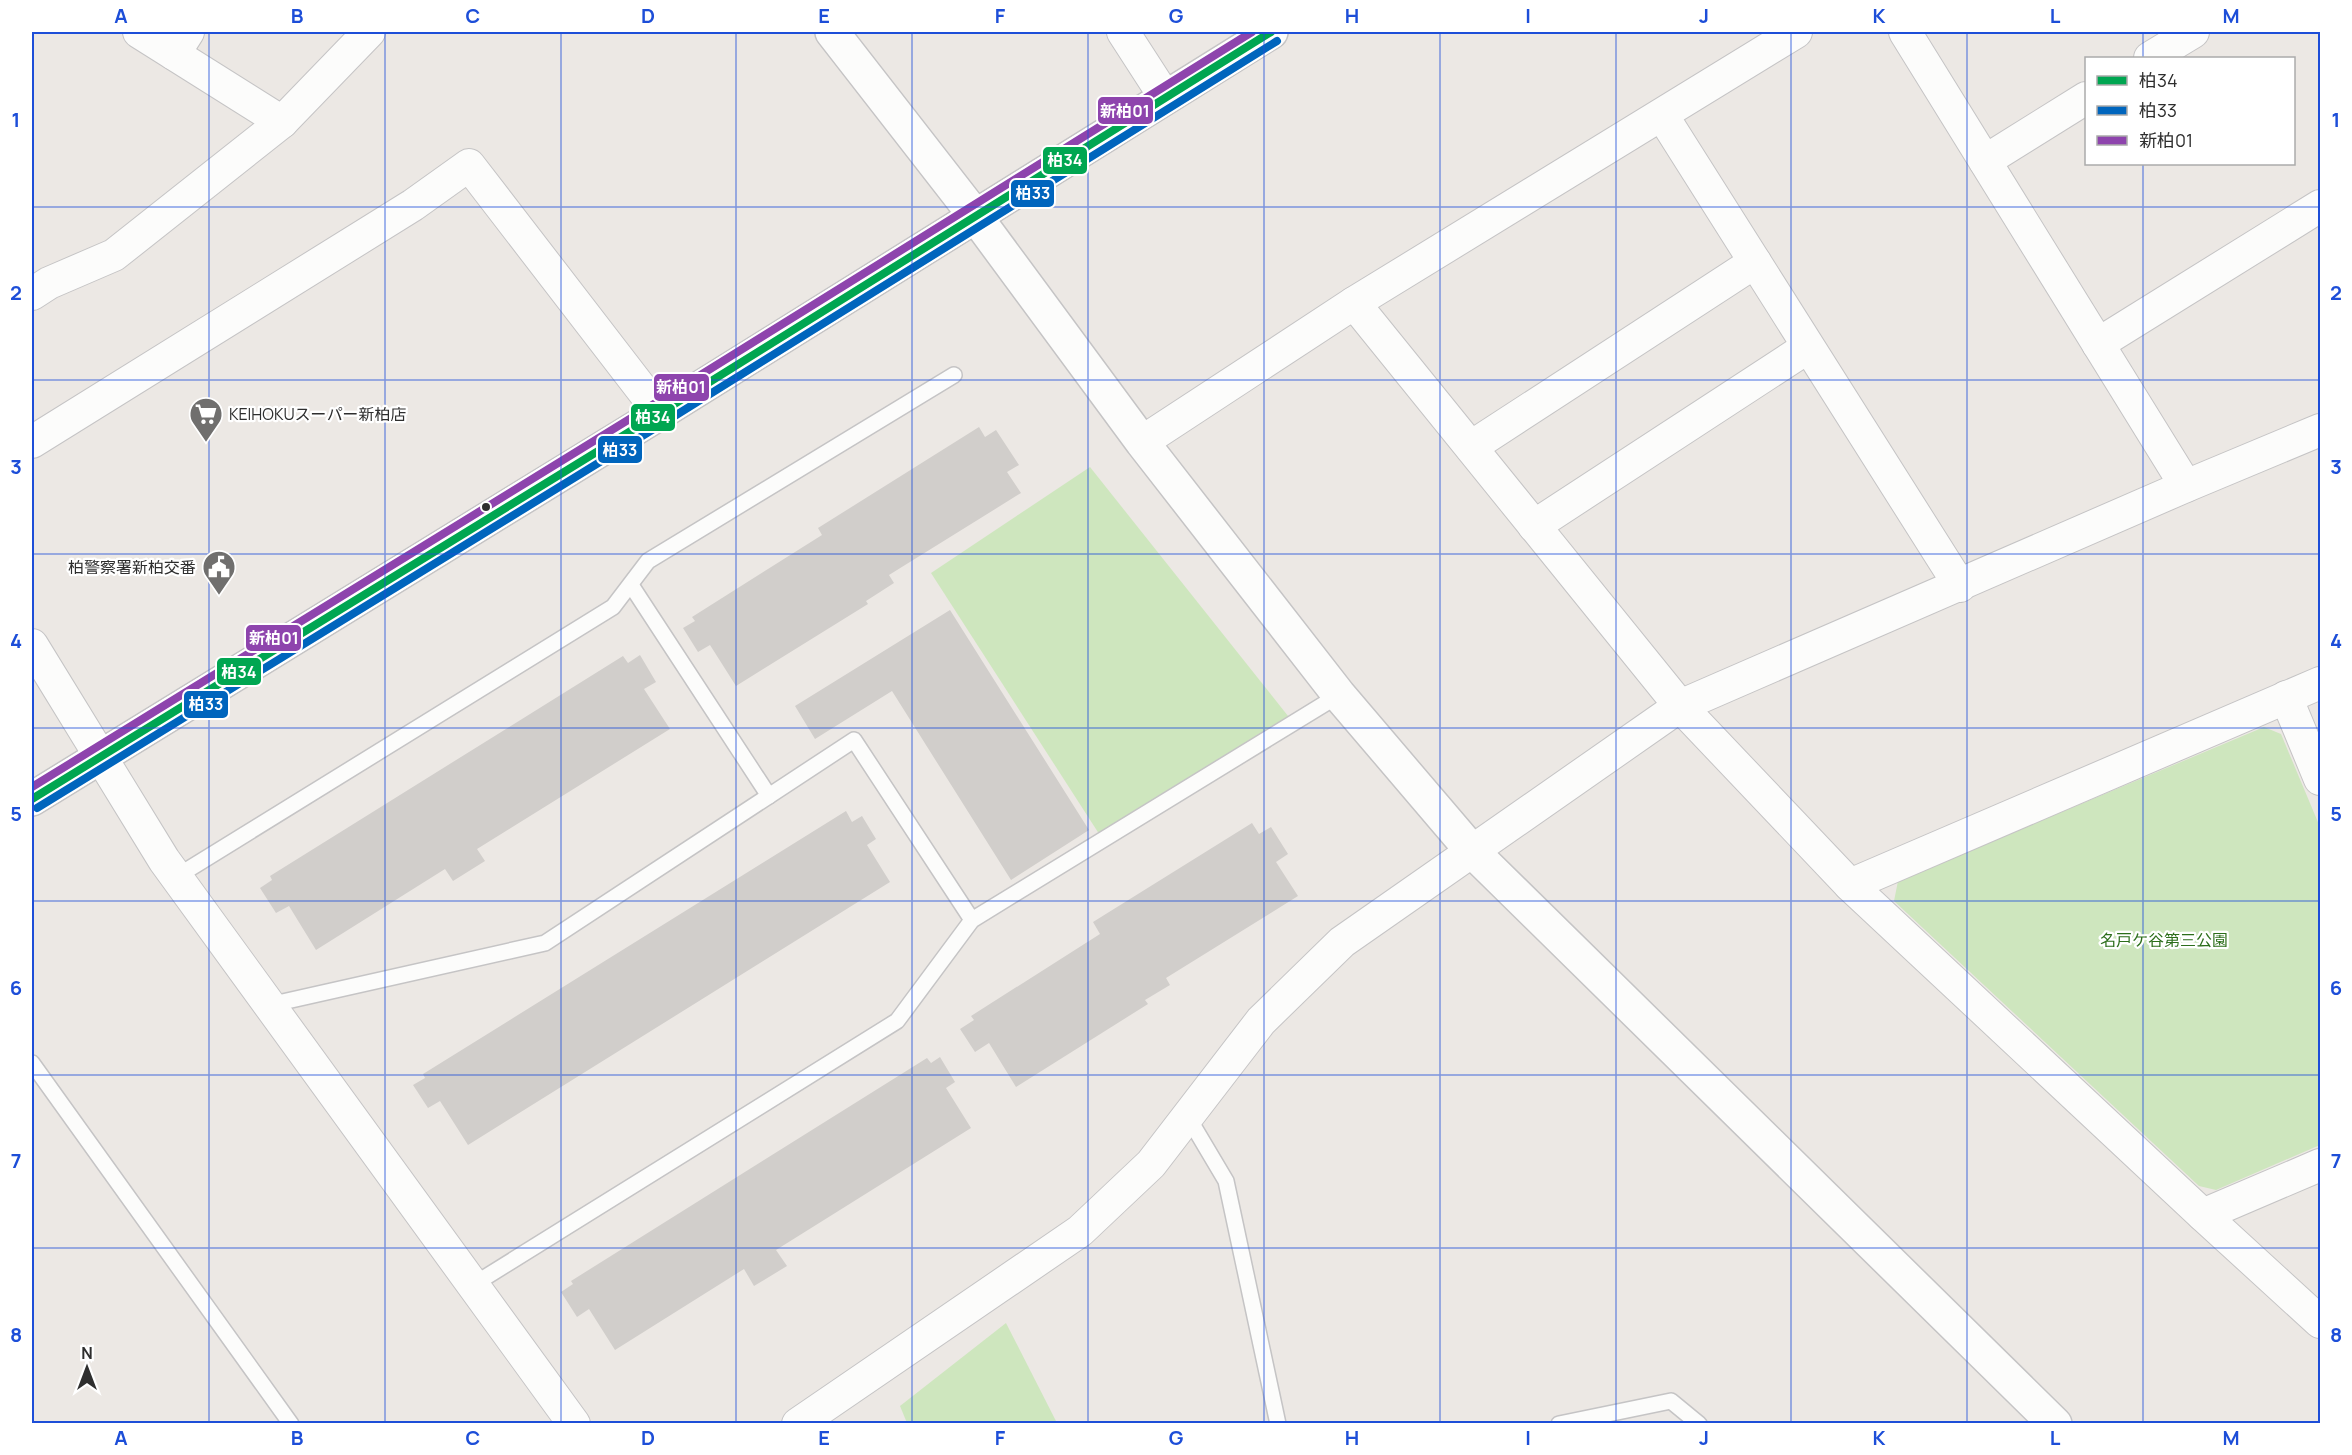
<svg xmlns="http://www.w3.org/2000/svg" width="2352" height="1455" viewBox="0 0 2352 1455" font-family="Manrope,'Noto Sans JP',sans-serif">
	<rect width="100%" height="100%" fill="#ece8e4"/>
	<!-- green -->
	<g fill="#cee6be">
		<polygon points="1090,467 1292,721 1103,840 931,573"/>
		<polygon points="2264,727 2281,734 2320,827 2320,1145 2216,1190 2199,1186 1894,901 1898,881"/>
		<polygon points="1006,1323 1057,1423 907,1423 900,1406"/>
	</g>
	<!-- building -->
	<g fill="#d1cecb">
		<polygon points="979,427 985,437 996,430 1019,465 1007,472 1021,493 889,575 894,583 866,601 868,604 736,686 710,645 698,652 683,628 695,621 692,617 822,535 818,528"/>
		<polygon points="950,610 1089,830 1011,880 892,691 815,739 795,706"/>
		<polygon points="640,655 656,682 644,689 670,729 477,849 485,861 453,881 445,869 316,950 289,906 276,913 260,888 272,880 270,876 623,656 628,663"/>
		<polygon points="846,811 852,822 862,816 876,839 867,845 890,882 468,1145 440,1101 428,1108 413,1085 425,1078 423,1074"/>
		<polygon points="1252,823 1259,834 1271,827 1288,854 1276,862 1298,896 1166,978 1170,985 1145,1000 1148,1004 1016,1087 989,1043 975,1052 960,1029 974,1020 971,1016 1100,934 1093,922"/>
		<polygon points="940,1057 955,1082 946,1088 971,1128 776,1250 787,1266 754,1286 744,1269 615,1350 589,1309 577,1317 561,1292 573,1284 571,1281 927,1058 931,1063"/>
	</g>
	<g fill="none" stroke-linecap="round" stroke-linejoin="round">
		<!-- service casing -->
		<g stroke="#c5c4c5" stroke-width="18">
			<g id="service">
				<polyline points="631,585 769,796"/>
				<polyline points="176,877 613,607 648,561 954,375"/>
				<polyline points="269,1005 545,943 854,740 972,920"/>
				<polyline points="32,1063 291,1424"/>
				<polyline points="1188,1117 1226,1181 1278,1424"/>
				<polyline points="473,1285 897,1021 972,920 1339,695"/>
				<polyline points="1559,1424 1671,1401 1699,1424"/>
			</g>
		</g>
		<!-- minor casing -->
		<g stroke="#c5c4c5" stroke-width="34">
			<g id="minor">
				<polyline points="139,32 282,122"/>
				<polyline points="1123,32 1165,97"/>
				<polyline points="1905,32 2186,486"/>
				<polyline points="174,54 188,32"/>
				<polyline points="2150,58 2193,32"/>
				<polyline points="1662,115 1960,586"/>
				<polyline points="1985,161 2086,98"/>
				<polyline points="32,294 49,283 114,255 282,122 369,32"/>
				<polyline points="1354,303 1680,706 1850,885 2203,1215 2320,1322"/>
				<polyline points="2098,344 2320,206"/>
				<polyline points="32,442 413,205 469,165 660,413"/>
				<polyline points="1142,442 1354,303 1796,32"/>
				<polyline points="1471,447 1755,262"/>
				<polyline points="1534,526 1808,347"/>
				<polyline points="32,645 164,860 574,1424"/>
				<polyline points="2286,697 2320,779"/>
				<polyline points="1850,885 2320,683"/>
				<polyline points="2203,1215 2320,1165"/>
				<polyline points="798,1424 1080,1231 1151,1164 1261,1021 1342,942 1680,706 2186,486 2320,430"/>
			</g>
		</g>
		<!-- tertiary casing -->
		<g stroke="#c5c4c5" stroke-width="36">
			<g id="tertiary">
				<polyline points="832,32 976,217 1142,442 1339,695 1472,851 2055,1424"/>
				<polyline points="32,799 660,413 1271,32"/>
			</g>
		</g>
		<!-- service -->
		<use href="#service" stroke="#fcfcfb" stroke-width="15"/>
		<!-- minor -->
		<use href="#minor" stroke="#fcfcfb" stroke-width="32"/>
		<!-- tertiary -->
		<use href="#tertiary" stroke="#fcfcfb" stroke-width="33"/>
		<!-- bus-1 casing -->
		<g stroke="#fff" stroke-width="12">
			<polyline id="bus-1" points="32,799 660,413 1271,32"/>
		</g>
		<!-- bus-2 casing -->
		<g stroke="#fff" stroke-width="12">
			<polyline id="bus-2" points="37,808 665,422 1277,41"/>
		</g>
		<!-- bus-3 casing -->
		<g stroke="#fff" stroke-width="12">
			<polyline id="bus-3" points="32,787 654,404 1252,32"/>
		</g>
		<!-- bus-1 -->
		<use href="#bus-1" stroke="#00a651" stroke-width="8"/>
		<!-- bus-2 -->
		<use href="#bus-2" stroke="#0065bd" stroke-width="8"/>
		<!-- bus-3 -->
		<use href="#bus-3" stroke="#8e44ad" stroke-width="8"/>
	</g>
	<!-- grid -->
	<path fill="none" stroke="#1d4ed8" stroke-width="1.5" stroke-opacity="0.55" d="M 209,32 L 209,1424M 385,32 L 385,1424M 561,32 L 561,1424M 736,32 L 736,1424M 912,32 L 912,1424M 1088,32 L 1088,1424M 1264,32 L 1264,1424M 1440,32 L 1440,1424M 1616,32 L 1616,1424M 1791,32 L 1791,1424M 1967,32 L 1967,1424M 2143,32 L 2143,58M 2143,164 L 2143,1424M 32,207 L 2320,207M 32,380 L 2320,380M 32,554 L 2320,554M 32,728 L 2320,728M 32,901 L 2320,901M 32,1075 L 2320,1075M 32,1248 L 2320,1248"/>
	<!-- icons -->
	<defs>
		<g id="supermarket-pin" transform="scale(1.725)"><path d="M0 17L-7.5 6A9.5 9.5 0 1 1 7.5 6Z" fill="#706f6e" stroke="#fff"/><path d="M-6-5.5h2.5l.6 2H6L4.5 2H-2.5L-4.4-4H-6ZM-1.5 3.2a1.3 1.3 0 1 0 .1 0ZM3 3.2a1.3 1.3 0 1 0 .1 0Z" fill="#fff"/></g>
		<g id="civic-pin" transform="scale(1.725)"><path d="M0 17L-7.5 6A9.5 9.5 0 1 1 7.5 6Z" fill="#706f6e" stroke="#fff"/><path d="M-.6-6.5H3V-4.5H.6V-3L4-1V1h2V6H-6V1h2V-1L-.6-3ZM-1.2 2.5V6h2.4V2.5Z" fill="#fff"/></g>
	</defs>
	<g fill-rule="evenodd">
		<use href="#supermarket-pin" x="206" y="414"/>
		<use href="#civic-pin" x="219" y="567"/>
	</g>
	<!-- markers -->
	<circle fill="#2e2e2e" stroke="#fff" stroke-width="2" cx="486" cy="507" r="5"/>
	<g text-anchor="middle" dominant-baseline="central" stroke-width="4.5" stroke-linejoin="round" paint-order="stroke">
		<!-- poi labels -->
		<g font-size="16" fill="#2e2e2e" stroke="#fff" text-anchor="start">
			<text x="229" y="414">KEIHOKUスーパー新柏店</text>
			<text x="196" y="567" text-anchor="end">柏警察署新柏交番</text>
		</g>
		<!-- park labels -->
		<g font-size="16" fill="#2c6e1b" stroke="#fff">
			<text x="2164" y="940">名戸ケ谷第三公園</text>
		</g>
	</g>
	<g stroke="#fff" stroke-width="2">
		<rect x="1097" y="96" width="57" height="29" rx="6" fill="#8e44ad"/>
		<rect x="1042" y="146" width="46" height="29" rx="6" fill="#00a651"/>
		<rect x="1010" y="179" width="45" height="29" rx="6" fill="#0065bd"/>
		<rect x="653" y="373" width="57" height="29" rx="6" fill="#8e44ad"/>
		<rect x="630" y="403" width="46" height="29" rx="6" fill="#00a651"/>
		<rect x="597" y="435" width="46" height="29" rx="6" fill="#0065bd"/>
		<rect x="245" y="624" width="57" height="28" rx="6" fill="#8e44ad"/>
		<rect x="216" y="657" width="46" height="29" rx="6" fill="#00a651"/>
		<rect x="183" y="690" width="46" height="29" rx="6" fill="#0065bd"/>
	</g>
	<g font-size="16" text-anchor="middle" font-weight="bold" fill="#fff">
		<text x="1125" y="117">新柏01</text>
		<text x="1065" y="166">柏34</text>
		<text x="1033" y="199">柏33</text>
		<text x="681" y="393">新柏01</text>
		<text x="653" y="423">柏34</text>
		<text x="620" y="456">柏33</text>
		<text x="274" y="644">新柏01</text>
		<text x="239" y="678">柏34</text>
		<text x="206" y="710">柏33</text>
	</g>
	<!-- border -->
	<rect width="2352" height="1455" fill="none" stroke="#ffffff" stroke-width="66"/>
	<!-- legend -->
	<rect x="2085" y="57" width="210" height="108" fill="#ffffff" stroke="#ababab" stroke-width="1.5"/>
	<rect x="2097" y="76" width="30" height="9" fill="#00a651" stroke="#ababab" stroke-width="1.5"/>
	<text x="2139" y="87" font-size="18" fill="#2e2e2e">柏34</text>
	<rect x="2097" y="106" width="30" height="9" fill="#0065bd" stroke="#ababab" stroke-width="1.5"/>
	<text x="2139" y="117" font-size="18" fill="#2e2e2e">柏33</text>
	<rect x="2097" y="136" width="30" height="9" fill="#8e44ad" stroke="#ababab" stroke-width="1.5"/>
	<text x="2139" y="147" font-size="18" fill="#2e2e2e">新柏01</text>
	<!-- north arrow -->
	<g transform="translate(87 1368)" stroke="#ffffff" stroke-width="4.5" paint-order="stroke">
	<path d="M0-4.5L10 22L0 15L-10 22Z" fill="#2e2e2e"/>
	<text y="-9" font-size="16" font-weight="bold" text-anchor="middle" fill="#2e2e2e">N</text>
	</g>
	<rect x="33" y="33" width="2286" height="1389" fill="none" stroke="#1d4ed8" stroke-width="2"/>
	<g font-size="20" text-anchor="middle" font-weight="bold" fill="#1d4ed8">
		<text x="121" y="23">A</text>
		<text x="297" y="23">B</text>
		<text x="473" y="23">C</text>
		<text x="648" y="23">D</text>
		<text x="824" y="23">E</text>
		<text x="1000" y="23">F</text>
		<text x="1176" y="23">G</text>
		<text x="1352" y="23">H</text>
		<text x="1528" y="23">I</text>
		<text x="1704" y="23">J</text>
		<text x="1879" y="23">K</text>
		<text x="2055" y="23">L</text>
		<text x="2231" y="23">M</text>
		<text x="16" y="127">1</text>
		<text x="2336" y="127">1</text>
		<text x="16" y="300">2</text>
		<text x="2336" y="300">2</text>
		<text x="16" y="474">3</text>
		<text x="2336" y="474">3</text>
		<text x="16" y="648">4</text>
		<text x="2336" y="648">4</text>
		<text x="16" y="821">5</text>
		<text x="2336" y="821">5</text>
		<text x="16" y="995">6</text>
		<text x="2336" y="995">6</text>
		<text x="16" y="1168">7</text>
		<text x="2336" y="1168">7</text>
		<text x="16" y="1342">8</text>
		<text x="2336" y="1342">8</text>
		<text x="121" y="1445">A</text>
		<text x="297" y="1445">B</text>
		<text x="473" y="1445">C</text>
		<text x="648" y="1445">D</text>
		<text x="824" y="1445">E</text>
		<text x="1000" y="1445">F</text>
		<text x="1176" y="1445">G</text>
		<text x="1352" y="1445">H</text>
		<text x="1528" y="1445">I</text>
		<text x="1704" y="1445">J</text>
		<text x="1879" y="1445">K</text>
		<text x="2055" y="1445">L</text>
		<text x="2231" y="1445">M</text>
	</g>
</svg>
